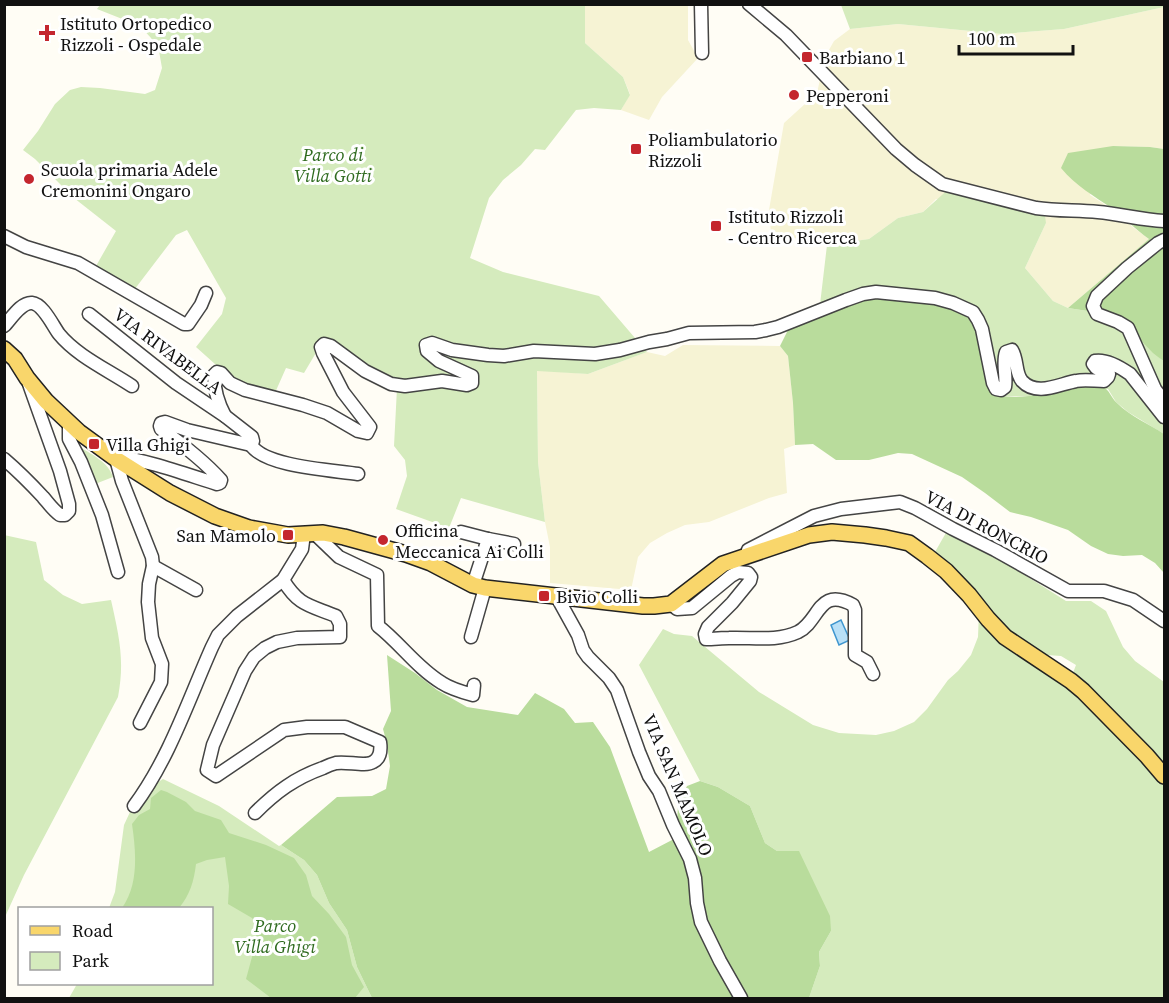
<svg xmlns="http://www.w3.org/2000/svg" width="1169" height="1003" viewBox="0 0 1169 1003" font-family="'Source Serif 4',serif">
	<rect width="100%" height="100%" fill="#fffdf5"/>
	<!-- farmland -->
	<g fill="#f6f3d4">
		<polygon points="585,5 688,5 688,40 698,58 662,97 649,120 621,110 630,94 623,77 585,43"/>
		<polygon points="1164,7 1164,149 1150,147 1113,146 1090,195 1115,211 1134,228 1149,239 1068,308 1053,301 1025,268 1046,223 936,199 923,212 898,218 869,239 827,245 771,233 769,210 784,123 817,93 825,57 834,41 850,29 898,24 1002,34 1064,29"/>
		<polygon points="683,345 780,346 788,356 793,403 795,445 784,449 787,493 769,498 709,522 685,525 667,533 650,543 638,557 631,590 550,583 550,547 545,522 538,462 537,370 588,374 647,352 665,356"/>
	</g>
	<!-- green -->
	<g fill="#d5ebbd" fill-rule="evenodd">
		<polygon points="1164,4 1164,7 1064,29 1002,34 898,24 850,29 841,5"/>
		<polygon points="100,5 585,5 585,43 623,77 630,95 621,110 594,108 576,110 545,150 535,149 521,165 503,180 489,198 470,258 503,272 599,296 647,352 588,374 537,371 538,462 545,522 461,498 449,528 396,509 407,476 405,460 394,446 397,388 323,341 304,373 286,368 274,395 235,382 196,347 222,314 226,298 187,230 176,235 128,298 92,273 116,231 74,198 35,159 23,150 38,131 55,104 70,90 81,87 100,88 145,94 155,90 162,68 159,51 151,38 140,26 97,9"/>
		<polygon points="952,186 1044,209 1046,223 1025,268 1053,301 1068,308 1094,312 1130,329 1162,360 1164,360 1164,434 1128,412 1116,402 1108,389 1054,389 1030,396 1001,396 819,313 827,245 869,239 898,218 923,212"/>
		<path d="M 77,445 C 90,454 108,461 113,477 L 90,486 Z"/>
		<path d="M 947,531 L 996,557 L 1066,601 L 1091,601 L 1106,611 L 1123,647 L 1135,661 L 1164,682 L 1164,727 L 1163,731 L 1164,773 L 1164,998 L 809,998 L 820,966 L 819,952 L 831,931 L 777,851 L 765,843 L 750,806 L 718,787 L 700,781 L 639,665 L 663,629 L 674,634 L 692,636 L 759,692 L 813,725 L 839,733 L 876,735 L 894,731 L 914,722 L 927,709 L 948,680 L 958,671 L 971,655 L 978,637 L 979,611 L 931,559 ZM 1047,655 L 1061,656 L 1076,665 L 1071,678 L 1044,659 Z"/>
		<path d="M 4,535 L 36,542 L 44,580 L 63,595 L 82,604 L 111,600 C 119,636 125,660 118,697 L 24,875 L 5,917 Z"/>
		<polygon points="163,779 219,806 279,846 281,845 304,860 317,875 329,903 347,930 357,967 372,998 69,998 77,984 212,984 212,908 109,908 115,892 124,825 130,812 152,786"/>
	</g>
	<!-- forest -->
	<g fill="#b9dc9c">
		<path d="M 1113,146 L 1150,147 L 1164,149 L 1164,360 L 1162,360 L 1153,353 L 1130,329 L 1094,312 L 1068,308 L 1149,239 C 1136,230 1125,218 1113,209 C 1094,196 1076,186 1061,168 L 1068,153 Z"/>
		<path d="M 936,297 L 976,321 L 1001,396 C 1010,397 1019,397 1029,396 C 1048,393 1084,377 1102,386 C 1110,390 1111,398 1117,403 C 1130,416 1149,424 1164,434 L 1164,577 L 1164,573 L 1155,563 L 1142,555 L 1123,556 L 1108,554 L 1091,546 L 1068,530 L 1031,517 L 1010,512 L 985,493 L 962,477 L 912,454 L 898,453 L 869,460 L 836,460 L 813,444 L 795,445 L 793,403 L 788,356 L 780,346 L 791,324 L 850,298 Z"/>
		<polygon points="387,655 415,673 437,690 467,707 518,715 535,693 564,709 575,723 593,722 610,747 649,852 672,840 677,824 678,805 687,786 700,781 718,787 750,806 765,843 777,851 799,851 830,916 831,931 819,952 820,966 809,998 372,998 357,967 347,930 329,903 317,875 304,860 281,845 337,797 372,796 386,789 390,766 387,744 383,729 391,711"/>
		<path d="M 161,790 L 167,792 L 186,802 L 195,811 L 221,820 L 229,833 L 266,845 L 294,858 L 306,875 L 312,896 L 329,914 L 346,937 L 352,965 L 364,987 L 355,998 L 271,998 L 246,979 L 252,957 L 258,926 L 252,918 L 228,904 L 229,886 L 225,857 L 207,860 L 196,864 C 194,881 190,895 179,908 L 122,908 C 139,884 136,852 132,824 L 139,815 L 150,809 L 151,798 Z"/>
	</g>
	<!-- water -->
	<polygon fill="#b9e0f7" stroke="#3f96cf" stroke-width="1.5" points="841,620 850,640 839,645 831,625"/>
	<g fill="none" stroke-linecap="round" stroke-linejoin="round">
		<!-- minor casing -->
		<g stroke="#444" stroke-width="15">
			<g id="minor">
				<polyline points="701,4 702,53"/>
				<path d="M 749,4 L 786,35 L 896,149 L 915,165 L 942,184 L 1036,208 C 1057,211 1077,210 1098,212 C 1120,214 1142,220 1164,221"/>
				<polyline points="4,236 26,247 78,263 184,324 188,324 201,305 206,293"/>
				<polyline points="1164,240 1158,243 1127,268 1097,296 1093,306 1097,314 1118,322 1128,328 1155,389 1164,401"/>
				<path d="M 89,314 L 176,383 L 225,416 L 252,437 L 253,441 L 251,445 L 187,430 L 165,422 L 161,423 L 160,426 L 161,429 C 182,444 203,460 221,480 L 220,483 L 217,484 C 182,473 148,460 112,456"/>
				<path d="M 4,326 C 11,319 21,302 32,303 C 43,304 53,326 59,334 C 77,356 108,370 132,386"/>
				<path d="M 225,416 C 218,403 214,390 214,375 L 217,372 L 221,373 L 230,383 L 245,390 L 303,405 L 327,413 L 358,431 L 367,433 L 370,427 L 343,392 L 323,353 L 321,347 L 324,344 L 331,346 L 365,371 L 391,384 L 405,386 L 442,381 L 467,385 L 472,383 L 472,376 L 439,361 L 427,351 L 426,345 L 432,343 L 452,350 L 488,355 L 504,356 L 534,351 L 595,354 L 620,350 L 649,342 L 667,339 L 689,333 L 755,332 L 766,330 L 778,327 L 846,300 L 863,294 L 876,292 L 935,298 L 953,303 L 973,312 L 978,320 L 982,329 L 993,383 L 996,389 L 1001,390 L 1005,387 C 1007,376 1002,363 1006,352 L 1012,350 C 1018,360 1015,373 1022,381 C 1037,397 1059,384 1076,381 C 1085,379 1095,381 1104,381 L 1108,377 L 1109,374 L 1096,368 L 1093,364 L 1095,361 C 1106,359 1120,367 1130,374 L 1164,417"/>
				<polyline points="69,424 69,439 81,462 102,515 118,572"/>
				<path d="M 251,445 C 265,467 333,470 358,474"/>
				<path d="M 4,459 C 18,471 31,484 43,497 C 49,504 53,510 60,515 L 65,515 L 69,511 L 69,504 L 60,471 L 29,384"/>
				<polyline points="116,459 122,481 152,557 153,566 149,584 148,602 152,638 162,664 161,682 140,723"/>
				<polyline points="461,532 488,539 514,544"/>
				<path d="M 314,533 L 339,557 L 377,575 L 378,626 C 400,643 417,668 442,683 C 451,689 462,692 473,695 L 474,685"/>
				<polyline points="748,550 814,516 841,509 900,502 915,508 953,529 995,550 1068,591 1104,591 1133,600 1164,621"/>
				<polyline points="153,566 196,590"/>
				<polyline points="473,585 488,539"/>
				<polyline points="557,597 578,635 583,650 588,657 609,678 617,690 639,752 649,776 659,791 673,825 690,859 695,878 697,903 701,922 720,961 741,998"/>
				<path d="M 671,604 L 677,609 L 692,608 L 731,576 L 738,572 L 748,573 L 751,577 L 750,581 L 732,603 L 708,627 L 705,634 L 706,639 C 714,639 722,638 729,638 C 753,637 776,642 798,632 C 820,621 818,586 853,605 L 855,610 L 855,655 L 867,662 L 873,674"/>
				<polyline points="471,637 485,588"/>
				<path d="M 134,806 C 169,759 188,701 212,647 L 218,635 L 237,616 L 283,580 L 302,549 L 304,534"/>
				<path d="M 255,813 C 276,792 295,778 323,768 C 327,766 332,764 336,763 C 347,761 365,767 373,762 C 381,758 381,749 380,742 L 345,727 L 307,727 L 284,730 L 216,776 L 207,770 L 213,745 L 245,671 L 254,657 L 265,648 L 277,642 L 297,638 L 340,637 L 340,624 L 336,616 C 309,605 299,606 283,580"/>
			</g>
		</g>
		<!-- major casing -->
		<g stroke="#222" stroke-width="18">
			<polyline id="major" points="4,349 15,359 27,378 46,401 79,432 116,459 170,493 215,516 249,528 288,535 323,533 344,537 406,554 431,563 473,585 485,588 643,606 654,606 671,604 723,564 809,535 832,532 865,535 886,538 909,543 927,556 946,571 969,595 988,619 1005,637 1071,681 1083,691 1147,756 1164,776"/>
		</g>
		<!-- minor -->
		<use href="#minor" stroke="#fff" stroke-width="12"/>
		<!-- major -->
		<use href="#major" stroke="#f9d66b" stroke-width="15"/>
	</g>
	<!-- markers -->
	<g fill="#c4262e" stroke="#fff" stroke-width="2">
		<path d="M44 24h6v6h6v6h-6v6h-6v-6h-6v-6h6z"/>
		<rect x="801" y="51" width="12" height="12" rx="3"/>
		<circle cx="794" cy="95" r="6"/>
		<rect x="630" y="143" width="12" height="12" rx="3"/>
		<circle cx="29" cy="179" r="6"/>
		<rect x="710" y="220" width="12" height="12" rx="3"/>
		<rect x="88" y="438" width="12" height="12" rx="3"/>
		<rect x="282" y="529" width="12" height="12" rx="3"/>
		<circle cx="383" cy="540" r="6"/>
		<rect x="538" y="590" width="12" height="12" rx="3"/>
	</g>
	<g text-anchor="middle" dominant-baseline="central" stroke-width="6" stroke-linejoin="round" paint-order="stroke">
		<!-- poi labels -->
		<g font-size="18" fill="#111" stroke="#fff" text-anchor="start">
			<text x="60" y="23">Istituto Ortopedico<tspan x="60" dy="21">Rizzoli - Ospedale</tspan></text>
			<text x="819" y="57">Barbiano 1</text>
			<text x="806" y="95">Pepperoni</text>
			<text x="648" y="139">Poliambulatorio<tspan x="648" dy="21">Rizzoli</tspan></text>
			<text x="41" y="169">Scuola primaria Adele<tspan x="41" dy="21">Cremonini Ongaro</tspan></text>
			<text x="728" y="216">Istituto Rizzoli<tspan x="728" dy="21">- Centro Ricerca</tspan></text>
			<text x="106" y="444">Villa Ghigi</text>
			<text x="395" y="530">Officina<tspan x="395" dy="21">Meccanica Ai Colli</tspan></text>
			<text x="276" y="535" text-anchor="end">San Mamolo</text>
			<text x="556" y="596">Bivio Colli</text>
		</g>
		<!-- park labels -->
		<g font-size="18" font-style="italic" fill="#2f6b1f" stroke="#fff">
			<text x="333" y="154">Parco di<tspan x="333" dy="21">Villa Gotti</tspan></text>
			<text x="275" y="925">Parco<tspan x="275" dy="21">Villa Ghigi</tspan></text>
		</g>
		<!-- street labels -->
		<g font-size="18" fill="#111" stroke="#fff">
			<text transform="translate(168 351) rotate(37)">VIA RIVABELLA</text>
			<text transform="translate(987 527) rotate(28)">VIA DI RONCRIO</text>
			<text transform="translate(678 785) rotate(67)">VIA SAN MAMOLO</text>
		</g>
	</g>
	<!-- border -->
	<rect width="1169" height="1003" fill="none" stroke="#111111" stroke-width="12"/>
	<!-- legend -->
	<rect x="18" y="907" width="195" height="78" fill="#ffffff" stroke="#a0a0a0" stroke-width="1.5"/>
	<rect x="30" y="926" width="30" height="9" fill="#f9d66b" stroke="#a0a0a0" stroke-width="1.5"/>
	<text x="72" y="937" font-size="18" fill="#111111">Road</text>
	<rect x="30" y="952" width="30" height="18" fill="#d5ebbd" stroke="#a0a0a0" stroke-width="1.5"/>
	<text x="72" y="967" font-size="18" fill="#111111">Park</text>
	<!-- scale -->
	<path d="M959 45v9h114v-9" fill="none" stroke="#111111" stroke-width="3"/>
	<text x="968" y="45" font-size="18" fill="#111111" stroke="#ffffff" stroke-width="4.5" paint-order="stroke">100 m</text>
</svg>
